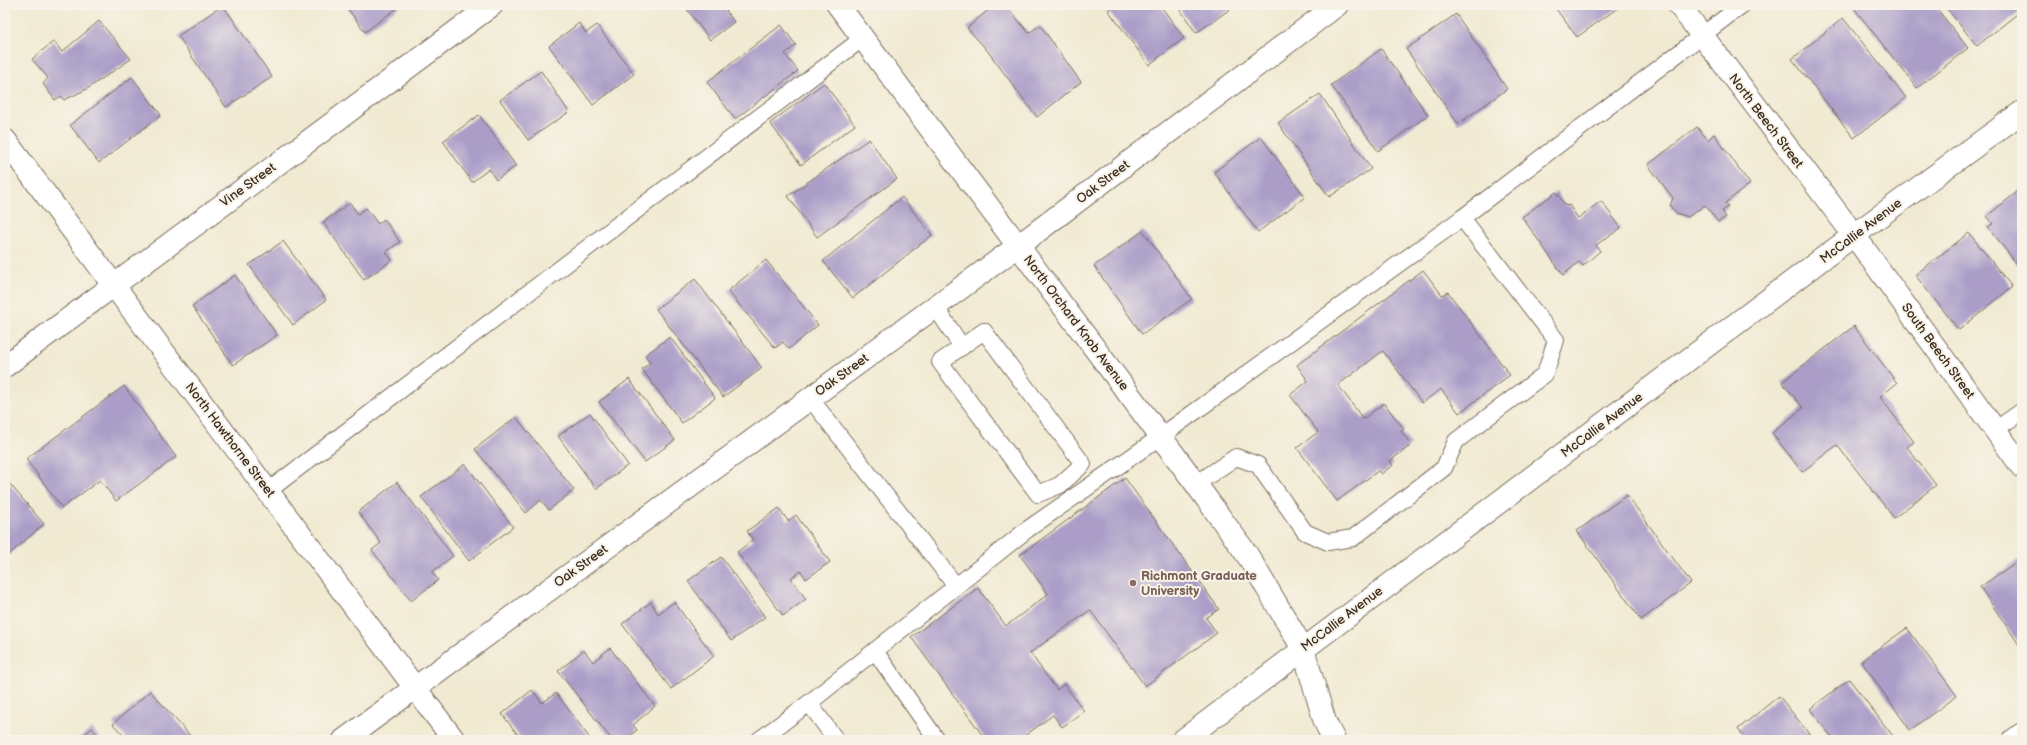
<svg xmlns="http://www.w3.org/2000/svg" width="2027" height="745" viewBox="0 0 2027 745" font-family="'Balsamiq Sans',sans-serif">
	<rect width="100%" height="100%" fill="#f7f3e8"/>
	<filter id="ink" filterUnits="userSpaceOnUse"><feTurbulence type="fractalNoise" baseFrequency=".025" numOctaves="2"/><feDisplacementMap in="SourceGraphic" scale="8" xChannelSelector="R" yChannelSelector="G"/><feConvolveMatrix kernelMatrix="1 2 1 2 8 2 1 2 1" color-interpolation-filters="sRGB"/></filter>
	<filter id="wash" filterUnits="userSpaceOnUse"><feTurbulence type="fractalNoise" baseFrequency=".012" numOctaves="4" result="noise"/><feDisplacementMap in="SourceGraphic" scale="16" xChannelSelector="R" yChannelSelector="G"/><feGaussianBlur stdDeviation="0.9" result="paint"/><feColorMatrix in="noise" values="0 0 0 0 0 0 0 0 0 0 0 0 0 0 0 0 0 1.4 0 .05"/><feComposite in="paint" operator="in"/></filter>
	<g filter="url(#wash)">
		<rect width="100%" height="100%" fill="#f1ead3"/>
		<g id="blocks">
			<!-- building -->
			<g fill="#aa9ec8">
				<polygon points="223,5 272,77 226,107 178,36"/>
				<polygon points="345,5 401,5 365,32"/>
				<polygon points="684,5 734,5 726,11 734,22 710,40"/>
				<polygon points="994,5 1005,5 1029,33 1040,25 1081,82 1037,117 986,49 967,28"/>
				<polygon points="1115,5 1160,5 1184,38 1149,65 1108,10"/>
				<polygon points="1177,5 1236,5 1196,33"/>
				<polygon points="1553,5 1622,5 1577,37"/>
				<polygon points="1858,5 1934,5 1968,48 1917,88 1854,8"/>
				<polygon points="1944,5 2022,5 2022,10 1977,46"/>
				<polygon points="1456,14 1507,89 1458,124 1406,49"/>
				<polygon points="1843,18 1906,98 1854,138 1792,59"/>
				<polygon points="99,21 131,59 87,89 64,100 61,96 55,100 43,84 48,78 32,59 54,41 62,52"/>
				<polygon points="579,23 586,33 597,25 634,74 593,105 549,46"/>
				<polygon points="781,25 796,45 785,54 798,71 735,119 707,82"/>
				<polygon points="1381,49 1428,115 1378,151 1331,85"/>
				<polygon points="541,71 569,112 528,140 500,100"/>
				<polygon points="132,77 161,115 99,163 70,125"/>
				<polygon points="824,83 855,125 801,165 770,123"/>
				<polygon points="1320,94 1371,169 1329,197 1278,123"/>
				<polygon points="479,115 516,166 496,180 489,169 472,182 443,141"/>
				<polygon points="1697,127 1708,140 1714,134 1750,184 1725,203 1728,207 1722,211 1726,217 1718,222 1705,205 1688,217 1676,213 1670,206 1673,198 1648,165"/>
				<polygon points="1261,137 1305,197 1258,232 1214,172"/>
				<polygon points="869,139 897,179 817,237 788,196"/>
				<polygon points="2022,188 2022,265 2019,267 1988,227 1993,224 1987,216"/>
				<polygon points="1556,192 1566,206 1569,205 1578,218 1601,201 1621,228 1596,245 1600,251 1583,266 1579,262 1563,275 1522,217"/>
				<polygon points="902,197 932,235 853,298 823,261"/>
				<polygon points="350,203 358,214 366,208 378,224 384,219 400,242 386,252 392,260 364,280 323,222"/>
				<polygon points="1143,231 1192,299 1142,334 1094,266"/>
				<polygon points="1969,233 2012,287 1959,330 1915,275"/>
				<polygon points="283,241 326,300 293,325 249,265"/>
				<polygon points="766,260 818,325 789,349 783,342 775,348 728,291"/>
				<polygon points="1423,270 1442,295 1448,292 1510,375 1459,413 1441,389 1422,403 1383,351 1338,385 1363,419 1384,403 1404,429 1401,431 1411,445 1390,461 1393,465 1381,474 1378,471 1337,501 1297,448 1318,432 1290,395 1308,381 1297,365"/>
				<polygon points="235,275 277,335 233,365 192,306"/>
				<polygon points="695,279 762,368 723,397 656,309"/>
				<polygon points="1854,326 1897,383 1880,397 1914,442 1907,447 1936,485 1894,518 1837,445 1802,472 1772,433 1803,408 1782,382"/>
				<polygon points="670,337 715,398 682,423 642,369 650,363 645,355"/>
				<polygon points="629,379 675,440 645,462 599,402"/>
				<polygon points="124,386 176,457 116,501 100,480 62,508 26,459"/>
				<polygon points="590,413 628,465 596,489 558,436"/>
				<polygon points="516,417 574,490 549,510 541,500 526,513 475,449"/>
				<polygon points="465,464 513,527 469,561 421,497"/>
				<polygon points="1125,478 1219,609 1206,618 1217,633 1145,686 1090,610 1030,653 1057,690 1064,684 1084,711 1062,727 1053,715 1019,740 986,740 911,637 978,588 1006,626 1048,594 1020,555"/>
				<polygon points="397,482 453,556 432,572 438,580 411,601 372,550 381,543 358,512"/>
				<polygon points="9,483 44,524 5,558 5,486"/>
				<polygon points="1627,495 1691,583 1641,620 1577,531"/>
				<polygon points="779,508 788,521 796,515 830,562 806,579 801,571 791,578 806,599 783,616 737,552 753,540 747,531"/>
				<polygon points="721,557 765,617 731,641 688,581"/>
				<polygon points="2022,558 2022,649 1980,587"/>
				<polygon points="651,602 658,614 674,602 714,656 671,689 622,624"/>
				<polygon points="1907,628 1957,696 1910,730 1861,661"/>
				<polygon points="610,648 655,706 633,725 637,730 625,740 612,740 558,671 584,650 593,662"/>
				<polygon points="1849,679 1896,740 1834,740 1810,709"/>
				<polygon points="532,690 542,703 556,693 591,740 522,740 502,714"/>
				<polygon points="150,691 194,740 128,740 113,724"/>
				<polygon points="1779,696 1814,740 1746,740 1738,729"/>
				<polygon points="92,728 101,740 77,740"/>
			</g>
		</g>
	</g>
	<g filter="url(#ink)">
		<use href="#blocks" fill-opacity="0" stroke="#7b6d5d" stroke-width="1"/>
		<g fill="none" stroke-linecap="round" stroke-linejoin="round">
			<!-- lane casing -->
			<g stroke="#7b6d5d" stroke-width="18">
				<g id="lane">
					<polyline points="935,306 962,347"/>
					<polygon points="984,331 1083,464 1060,485 1038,494 940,362"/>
					<polyline points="810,398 956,586"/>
					<polyline points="1995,430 2022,411"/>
					<polyline points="1196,484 1236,457 1258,465 1305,532 1328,542 1353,538 1444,468 1456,441 1545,374 1556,340 1462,218"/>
					<polyline points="268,491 863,38"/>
					<polyline points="875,651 937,740"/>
					<polyline points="809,703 836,740"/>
					<polyline points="759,740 809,703 1028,529 1160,437 1462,218 1742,5"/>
				</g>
			</g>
			<!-- street casing -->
			<g stroke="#7b6d5d" stroke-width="24">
				<g id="street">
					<polyline points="838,5 1196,484 1248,556 1303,649 1325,722 1334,740"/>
					<polyline points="1679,5 1854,235 2022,467"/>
					<polyline points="5,140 454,740"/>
					<polyline points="5,366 492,5"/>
					<polyline points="344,740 1018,246 1337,5"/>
					<polyline points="2014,740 2022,734"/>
				</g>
			</g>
			<!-- secondary casing -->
			<g stroke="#7b6d5d" stroke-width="24">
				<polyline id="secondary" points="1183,740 1854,235 2022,112"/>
			</g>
			<!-- lane -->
			<use href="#lane" stroke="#fff" stroke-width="16"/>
			<!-- street -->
			<use href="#street" stroke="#fff" stroke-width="22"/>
			<!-- secondary -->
			<use href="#secondary" stroke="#fff" stroke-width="22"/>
		</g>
	</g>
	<!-- markers -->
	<circle fill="#8d6e63" stroke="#f7f3e8" stroke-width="1.5" cx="1133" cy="583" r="4"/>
	<g text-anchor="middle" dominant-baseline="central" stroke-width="4" stroke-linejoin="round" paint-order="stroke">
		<!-- street labels -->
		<g font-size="13" fill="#3b2a1e" stroke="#f7f3e8">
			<text transform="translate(1766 121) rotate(53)">North Beech Street</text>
			<text transform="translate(1103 182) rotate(-37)">Oak Street</text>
			<text transform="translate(248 185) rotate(-36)">Vine Street</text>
			<text transform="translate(1861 231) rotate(-37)">McCallie Avenue</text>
			<text transform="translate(1076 323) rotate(53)">North Orchard Knob Avenue</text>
			<text transform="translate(1938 351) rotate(54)">South Beech Street</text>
			<text transform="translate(842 375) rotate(-36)">Oak Street</text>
			<text transform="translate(1602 425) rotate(-37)">McCallie Avenue</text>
			<text transform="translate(230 440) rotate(53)">North Hawthorne Street</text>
			<text transform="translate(581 566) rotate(-36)">Oak Street</text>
			<text transform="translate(1342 619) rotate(-37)">McCallie Avenue</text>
		</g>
		<!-- education labels -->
		<g font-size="13" font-weight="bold" fill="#785e54" stroke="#f7f3e8" text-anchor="start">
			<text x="1141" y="576">Richmont Graduate<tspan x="1141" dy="15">University</tspan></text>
		</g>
	</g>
	<!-- margin -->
	<rect width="2027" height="745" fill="none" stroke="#f7f3e8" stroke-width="20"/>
</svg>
